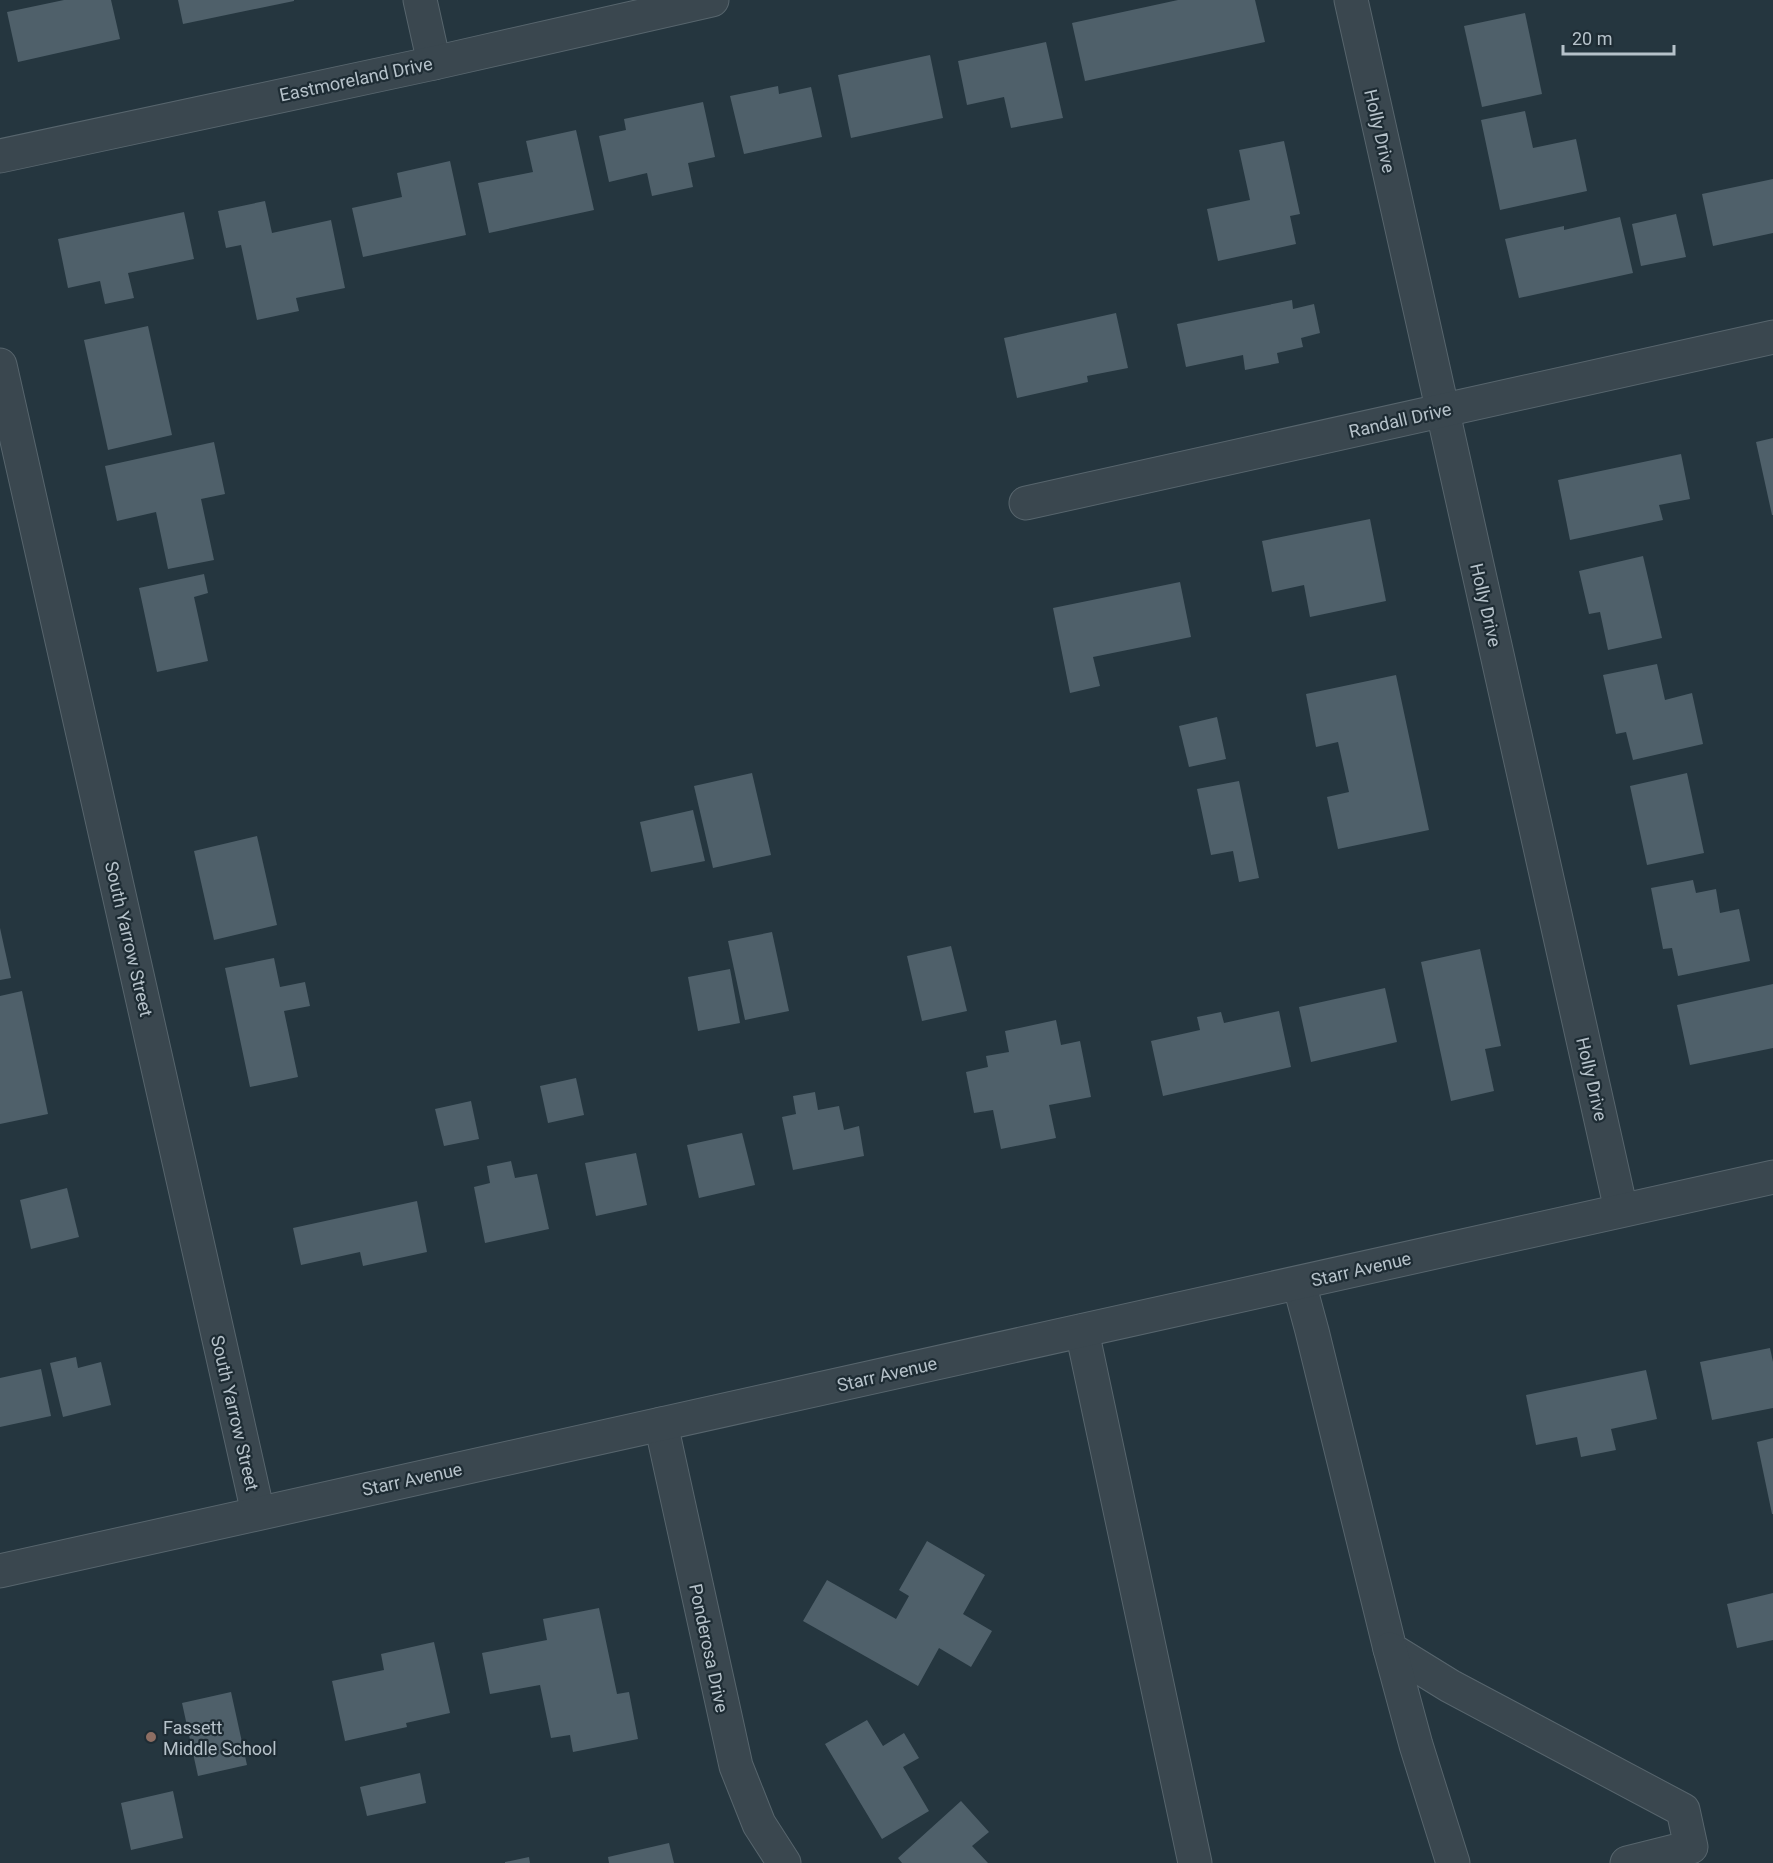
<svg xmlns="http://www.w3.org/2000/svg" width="1773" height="1863" viewBox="0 0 1773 1863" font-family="Roboto,sans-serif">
	<rect width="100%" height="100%" fill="#25363f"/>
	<!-- building -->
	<g fill="#4f606a">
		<polygon points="64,0 111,0 120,39 18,62 7,12"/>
		<polygon points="178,0 294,0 294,1 183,24"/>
		<polygon points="1178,0 1255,0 1265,42 1085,81 1072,23"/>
		<polygon points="1525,13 1542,94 1482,107 1464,26"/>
		<polygon points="1046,42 1063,118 1011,128 1004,97 967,105 958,61"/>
		<polygon points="930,55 943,118 851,138 838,75"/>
		<polygon points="778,86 779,94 811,87 822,137 744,154 730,96"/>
		<polygon points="703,102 715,157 688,163 693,187 652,196 647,173 609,182 599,136 626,130 624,119"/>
		<polygon points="1525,111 1533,148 1576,139 1587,191 1500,210 1481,120"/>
		<polygon points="576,130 594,210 489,233 478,183 533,172 526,141"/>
		<polygon points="1284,141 1300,214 1290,216 1296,244 1218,261 1207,209 1250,200 1239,150"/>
		<polygon points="450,161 466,235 363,257 352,208 402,197 397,173"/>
		<polygon points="1773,179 1773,233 1713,246 1702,194"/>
		<polygon points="265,201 272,233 331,220 345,288 296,298 299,311 257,320 241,245 226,248 218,211"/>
		<polygon points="184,212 194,259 128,273 134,298 105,304 100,281 68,288 58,239"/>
		<polygon points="1676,214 1686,257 1641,266 1632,224"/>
		<polygon points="1620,217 1633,273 1519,298 1505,239 1564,226 1564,230"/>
		<polygon points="1292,300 1293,309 1314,304 1320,333 1301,338 1303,347 1277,353 1279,363 1245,370 1243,355 1186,367 1177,324"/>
		<polygon points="1116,313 1128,368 1087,376 1088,382 1017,398 1004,338"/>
		<polygon points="148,326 172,435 108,450 84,340"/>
		<polygon points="1773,438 1773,515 1772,515 1756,442"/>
		<polygon points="214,442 225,494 201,499 214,560 168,569 156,512 117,521 105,466"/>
		<polygon points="1681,454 1690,499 1659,505 1663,520 1570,540 1558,480"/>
		<polygon points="1370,519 1386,601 1310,617 1304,585 1272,592 1262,541"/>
		<polygon points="1643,556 1662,638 1608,650 1600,612 1589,614 1579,571"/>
		<polygon points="204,574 208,593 194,597 208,661 157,672 139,588"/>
		<polygon points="1180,582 1191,637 1093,657 1100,686 1070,693 1053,608"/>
		<polygon points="1657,664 1665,700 1692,693 1703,744 1633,760 1626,732 1616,734 1603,675"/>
		<polygon points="1396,675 1429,830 1338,849 1327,797 1349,792 1338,742 1316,747 1306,694"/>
		<polygon points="1217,717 1226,759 1189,767 1179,726"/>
		<polygon points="752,773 771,855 713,868 694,786"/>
		<polygon points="1687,773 1704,853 1647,865 1630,786"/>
		<polygon points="1239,781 1259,878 1239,882 1233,851 1211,855 1197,789"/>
		<polygon points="693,810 705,861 651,872 640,822"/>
		<polygon points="257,836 277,925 214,940 194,851"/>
		<polygon points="1693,880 1696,893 1716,889 1720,913 1739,909 1750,961 1678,976 1672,948 1663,949 1651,888"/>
		<polygon points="0,928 11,978 0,980"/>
		<polygon points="772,932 789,1011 745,1020 728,941"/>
		<polygon points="951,946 967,1011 922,1021 907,956"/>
		<polygon points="1480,949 1501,1046 1485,1049 1494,1091 1451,1101 1421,962"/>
		<polygon points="274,958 280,987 305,982 310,1006 284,1011 298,1077 250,1087 225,968"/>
		<polygon points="730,969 740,1023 698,1031 688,977"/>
		<polygon points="1773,984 1773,1048 1690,1065 1677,1005"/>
		<polygon points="1385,988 1397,1042 1311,1062 1299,1007"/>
		<polygon points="22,991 48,1114 0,1124 0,996"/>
		<polygon points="1279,1011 1291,1067 1163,1096 1151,1041 1200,1030 1197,1017 1221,1012 1224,1023"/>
		<polygon points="1056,1020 1061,1045 1080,1041 1091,1097 1049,1105 1056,1138 1001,1149 993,1110 974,1113 966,1072 988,1067 986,1056 1009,1052 1005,1031"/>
		<polygon points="576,1078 584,1115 548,1123 540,1086"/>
		<polygon points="815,1092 818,1110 839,1106 844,1130 859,1126 864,1156 793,1170 782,1117 796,1114 793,1096"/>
		<polygon points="471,1101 479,1139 444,1146 435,1109"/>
		<polygon points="742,1133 755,1185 699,1198 687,1145"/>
		<polygon points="636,1153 647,1205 596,1216 585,1163"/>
		<polygon points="511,1161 515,1178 537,1174 549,1229 485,1243 474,1187 490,1183 487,1166"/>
		<polygon points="67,1188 79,1237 31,1249 20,1200"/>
		<polygon points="417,1201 427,1252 363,1266 360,1252 301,1265 293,1228"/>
		<polygon points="1770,1348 1773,1362 1773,1408 1712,1420 1700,1362"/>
		<polygon points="76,1357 78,1368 101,1362 111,1405 63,1417 50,1363"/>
		<polygon points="41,1369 51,1416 0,1427 0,1378"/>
		<polygon points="1646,1370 1657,1419 1611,1429 1616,1450 1581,1457 1577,1437 1536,1445 1526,1395"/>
		<polygon points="1773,1438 1773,1514 1772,1514 1757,1442"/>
		<polygon points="927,1541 985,1575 963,1614 992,1631 971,1667 939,1648 918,1686 803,1621 827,1580 896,1619 909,1596 899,1590"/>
		<polygon points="1773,1593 1773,1640 1737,1648 1727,1604"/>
		<polygon points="599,1608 617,1694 629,1692 638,1739 573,1752 570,1735 551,1738 540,1685 490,1694 482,1653 547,1640 543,1619"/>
		<polygon points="434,1642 450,1713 406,1723 407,1727 345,1741 332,1681 384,1670 381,1654"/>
		<polygon points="231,1692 247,1765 198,1776 182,1703"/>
		<polygon points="867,1720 883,1746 904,1733 919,1758 903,1767 929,1811 882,1839 825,1744"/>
		<polygon points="420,1773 426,1803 367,1816 360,1787"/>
		<polygon points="173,1791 183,1838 131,1850 121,1803"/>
		<polygon points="961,1801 989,1832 972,1846 988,1863 902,1863 898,1858"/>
		<polygon points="669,1843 674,1863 609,1863 608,1857"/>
		<polygon points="529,1857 530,1863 505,1863 505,1862"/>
	</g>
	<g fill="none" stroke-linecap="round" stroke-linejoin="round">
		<!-- minor casing -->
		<g stroke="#57656d" stroke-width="35">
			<g id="minor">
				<polyline points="420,0 434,63"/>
				<polyline points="1351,0 1621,1210"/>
				<polyline points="0,156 434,63 712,0"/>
				<polyline points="0,365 258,1513"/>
				<polyline points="1026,503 1773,337"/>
				<polyline points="1299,1283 1312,1331 1390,1649 1450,1686 1683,1810 1691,1847 1627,1863"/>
				<polyline points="1082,1331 1195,1863"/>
				<polyline points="661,1424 736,1766 759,1824 784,1863"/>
				<polyline points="0,1571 1773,1177"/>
				<polyline points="1390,1649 1416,1745 1453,1863"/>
			</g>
		</g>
		<!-- minor -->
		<use href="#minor" stroke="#3a474f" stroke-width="33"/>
	</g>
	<!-- markers -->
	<circle fill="#8d6e63" stroke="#1e2c34" stroke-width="2" cx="151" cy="1737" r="6"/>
	<g text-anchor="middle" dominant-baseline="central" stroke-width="4.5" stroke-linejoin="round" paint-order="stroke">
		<!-- street labels -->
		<g font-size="18" fill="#b6c2ca" stroke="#1e2c34">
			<text transform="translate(356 79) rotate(-12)">Eastmoreland Drive</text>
			<text transform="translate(1380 131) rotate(77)">Holly Drive</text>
			<text transform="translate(1400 420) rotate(-13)">Randall Drive</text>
			<text transform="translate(1486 605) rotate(77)">Holly Drive</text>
			<text transform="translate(129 939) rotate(77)">South Yarrow Street</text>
			<text transform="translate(1592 1079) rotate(77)">Holly Drive</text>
			<text transform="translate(1361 1269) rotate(-13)">Starr Avenue</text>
			<text transform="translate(887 1374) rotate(-13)">Starr Avenue</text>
			<text transform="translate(235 1413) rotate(77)">South Yarrow Street</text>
			<text transform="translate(412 1479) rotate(-12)">Starr Avenue</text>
			<text transform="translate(709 1648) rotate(78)">Ponderosa Drive</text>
		</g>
		<!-- poi labels -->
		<g font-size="18" fill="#b6c2ca" stroke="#1e2c34" text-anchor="start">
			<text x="163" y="1727">Fassett<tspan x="163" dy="21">Middle School</tspan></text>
		</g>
	</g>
	<!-- scale -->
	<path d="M1563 45v9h111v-9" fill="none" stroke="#b6c2ca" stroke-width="3"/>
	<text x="1572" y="45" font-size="18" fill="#b6c2ca" stroke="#1e2c34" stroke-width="4.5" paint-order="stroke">20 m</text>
</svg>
